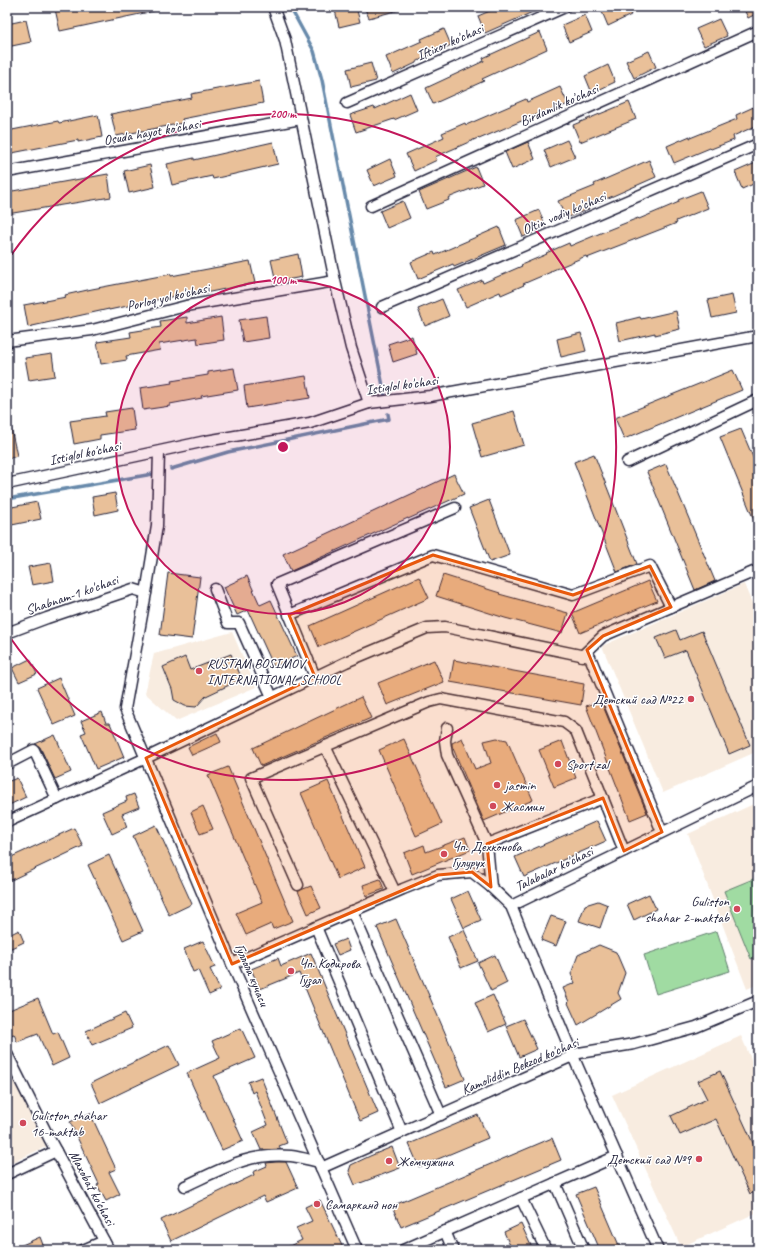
<svg xmlns="http://www.w3.org/2000/svg" width="765" height="1257" viewBox="0 0 765 1257" font-family="Caveat,sans-serif">
	<rect width="100%" height="100%" fill="#fff"/>
	<filter id="ink" filterUnits="userSpaceOnUse"><feTurbulence type="fractalNoise" baseFrequency=".025" numOctaves="2"/><feDisplacementMap in="SourceGraphic" scale="8" xChannelSelector="R" yChannelSelector="G"/><feConvolveMatrix kernelMatrix="1 2 1 2 8 2 1 2 1" color-interpolation-filters="sRGB"/></filter>
	<g filter="url(#ink)">
		<!-- built -->
		<g fill="#f8ece0">
			<polygon points="744,584 758,618 758,751 663,793 602,646"/>
			<polygon points="232,632 256,687 176,721 145,693 154,654"/>
			<polygon points="758,802 758,984 747,989 688,834"/>
			<polygon points="741,1036 758,1075 758,1212 681,1247 612,1095"/>
			<polygon points="7,1061 49,1145 7,1165"/>
		</g>
		<!-- green -->
		<g fill="#a0dba2" stroke="#617e6e">
			<polygon points="758,877 758,956 751,959 724,891"/>
			<polygon points="717,931 730,971 656,994 644,955"/>
		</g>
		<g fill="none" stroke-linecap="round" stroke-linejoin="round">
			<!-- stream -->
			<g stroke="#678aab" stroke-width="3.5">
				<polyline points="290,7 314,51 322,80 385,396"/>
				<polyline points="171,469 228,452 389,419 388,414"/>
				<polyline points="7,499 153,474"/>
			</g>
		</g>
		<!-- building -->
		<g fill="#e9c099" stroke="#22223b">
			<polygon points="64,7 154,7 154,11 60,31 55,9"/>
			<polygon points="344,7 356,7 360,22 339,27 335,10"/>
			<polygon points="364,7 399,7 399,10 369,18"/>
			<polygon points="499,7 544,7 485,33 478,16"/>
			<polygon points="600,7 628,7 631,15 608,26"/>
			<polygon points="743,7 758,7 758,13 748,18"/>
			<polygon points="585,15 592,32 569,42 562,25"/>
			<polygon points="719,19 727,36 704,46 696,29"/>
			<polygon points="26,20 31,42 7,47 7,24"/>
			<polygon points="444,29 451,45 416,62 416,63 393,74 386,57 422,41 421,39"/>
			<polygon points="540,32 547,49 482,79 484,81 433,104 426,88 484,61 483,58"/>
			<polygon points="649,51 656,67 634,78 626,61"/>
			<polygon points="371,63 376,81 351,87 347,69"/>
			<polygon points="608,65 615,82 592,93 585,76"/>
			<polygon points="259,81 263,103 182,119 183,123 116,136 111,114 192,98 191,94"/>
			<polygon points="560,87 568,104 544,114 543,112 479,139 478,138 435,157 437,160 414,171 406,154 444,137 442,133 465,123 466,125 526,99 527,102"/>
			<polygon points="410,93 417,110 394,120 394,119 356,132 350,115 374,107 375,109"/>
			<polygon points="629,102 636,119 580,142 573,125"/>
			<polygon points="758,105 758,125 733,136 734,140 711,149 710,148 674,163 667,146 690,136 690,138 737,119 736,115"/>
			<polygon points="98,115 102,137 78,142 78,140 7,154 7,131 58,121 59,123"/>
			<polygon points="567,140 575,157 551,167 544,150"/>
			<polygon points="273,142 278,164 213,179 212,176 172,185 167,164 194,158 194,160"/>
			<polygon points="528,142 535,159 512,169 505,152"/>
			<polygon points="390,159 397,176 374,186 367,170"/>
			<polygon points="649,160 656,177 588,207 589,209 566,218 558,201 595,186 594,184"/>
			<polygon points="758,162 758,182 742,189 735,172"/>
			<polygon points="150,165 155,187 129,193 124,171"/>
			<polygon points="476,167 483,184 448,198 449,200 426,209 419,192"/>
			<polygon points="108,174 111,197 7,214 7,192"/>
			<polygon points="701,191 708,208 676,221 677,223 587,258 586,256 551,271 551,272 523,284 524,285 501,295 500,292 466,307 458,290 482,280 483,283 522,266 521,265 547,254 546,253 569,243 570,246 603,232 638,218 639,219 679,202 678,200"/>
			<polygon points="403,201 410,218 387,228 380,211"/>
			<polygon points="539,210 546,227 523,237 516,220"/>
			<polygon points="499,227 506,245 454,267 453,264 418,279 411,262 434,252 435,255"/>
			<polygon points="298,254 302,277 276,282 271,260"/>
			<polygon points="250,261 255,283 190,296 189,293 109,310 109,309 28,327 24,305 66,297 65,295 92,289 171,274 171,276"/>
			<polygon points="732,295 736,313 712,318 708,300"/>
			<polygon points="442,299 449,316 425,326 418,309"/>
			<polygon points="676,311 680,329 655,335 655,333 620,341 616,323 640,317 641,319"/>
			<polygon points="266,316 269,338 243,342 239,320"/>
			<polygon points="187,317 187,323 221,317 224,340 198,344 197,338 159,344 160,350 126,356 127,360 101,364 97,342 131,337 130,332 161,327 160,321"/>
			<polygon points="581,333 586,351 561,357 557,339"/>
			<polygon points="412,336 417,354 393,362 388,344"/>
			<polygon points="52,354 55,376 29,380 25,358"/>
			<polygon points="234,368 238,390 201,396 202,398 170,404 170,406 143,410 140,388 172,383 171,381 208,375 208,372"/>
			<polygon points="733,370 742,390 624,439 615,418"/>
			<polygon points="306,376 310,398 247,408 244,386"/>
			<polygon points="132,408 135,430 100,435 100,439 74,444 70,421 106,416 105,412"/>
			<polygon points="514,411 524,445 482,457 472,423"/>
			<polygon points="7,428 11,428 17,456 7,459"/>
			<polygon points="741,429 758,469 758,530 720,437"/>
			<polygon points="594,454 637,564 617,572 574,462"/>
			<polygon points="666,464 715,581 695,590 647,472"/>
			<polygon points="454,474 464,494 408,519 408,518 291,571 283,554"/>
			<polygon points="115,493 118,510 95,515 92,497"/>
			<polygon points="489,500 510,555 490,562 469,508"/>
			<polygon points="37,502 41,519 7,526 7,508"/>
			<polygon points="51,563 54,581 32,585 28,567"/>
			<polygon points="168,573 200,577 192,639 160,635"/>
			<polygon points="443,575 500,593 499,594 568,613 562,633 505,618 436,596"/>
			<polygon points="247,576 260,605 271,600 297,656 274,667 248,610 237,615 224,587"/>
			<polygon points="419,577 429,598 319,647 310,626"/>
			<polygon points="648,581 657,601 580,633 572,613"/>
			<polygon points="676,630 680,640 702,631 750,745 729,754 686,650 665,658 656,638"/>
			<polygon points="231,654 242,679 206,696 196,707 185,706 174,700 172,689 163,667 185,657 190,670"/>
			<polygon points="30,659 37,674 19,682 12,668"/>
			<polygon points="434,660 444,682 387,705 378,683"/>
			<polygon points="454,660 584,684 581,705 450,682"/>
			<polygon points="59,678 75,716 54,725 37,688"/>
			<polygon points="361,697 371,718 261,766 253,748"/>
			<polygon points="601,701 647,813 630,820 586,706"/>
			<polygon points="102,712 106,723 110,723 124,757 96,769 81,734 86,732 81,721"/>
			<polygon points="217,733 221,742 192,755 188,747"/>
			<polygon points="55,735 71,772 55,779 40,747 35,744"/>
			<polygon points="462,738 475,769 491,763 484,741 497,738 507,740 533,800 484,821 452,746 452,743"/>
			<polygon points="404,739 442,824 416,836 379,750"/>
			<polygon points="562,741 576,778 554,787 539,750"/>
			<polygon points="228,767 293,921 273,929 271,924 246,935 236,913 262,902 208,775"/>
			<polygon points="17,778 26,797 7,806 7,782"/>
			<polygon points="328,781 365,867 338,879 301,793"/>
			<polygon points="134,794 139,807 122,814 127,827 112,834 102,812 127,801 126,797"/>
			<polygon points="203,806 213,829 200,834 191,812"/>
			<polygon points="597,821 606,841 524,877 515,857"/>
			<polygon points="156,825 192,904 169,915 133,836"/>
			<polygon points="74,828 83,846 7,882 7,859"/>
			<polygon points="465,837 470,850 412,874 404,853 424,845 426,852"/>
			<polygon points="109,855 143,931 123,940 88,865"/>
			<polygon points="380,879 384,889 366,896 363,885"/>
			<polygon points="311,886 321,908 308,914 298,891"/>
			<polygon points="468,891 481,920 464,928 451,899"/>
			<polygon points="649,894 656,909 634,920 627,904"/>
			<polygon points="598,901 608,905 600,928 579,921 585,905"/>
			<polygon points="551,916 566,921 556,946 541,940"/>
			<polygon points="396,919 465,1079 446,1087 377,927"/>
			<polygon points="19,930 24,942 7,950 7,936"/>
			<polygon points="464,930 478,961 461,968 448,937"/>
			<polygon points="346,939 350,950 338,955 333,944"/>
			<polygon points="203,941 215,967 210,969 220,990 209,995 198,970 193,972 184,949"/>
			<polygon points="599,945 616,952 625,973 618,993 621,999 578,1025 568,1003 569,1002 563,988 575,983 571,974 578,955"/>
			<polygon points="311,953 378,1113 360,1121 299,973 260,989 251,969 278,958 281,966"/>
			<polygon points="495,955 507,983 491,991 478,963"/>
			<polygon points="493,995 506,1024 488,1032 475,1003"/>
			<polygon points="38,998 53,1034 58,1032 69,1058 52,1066 38,1034 17,1042 14,1034 10,1035 7,1029 7,1011"/>
			<polygon points="125,1013 132,1028 92,1045 86,1031"/>
			<polygon points="523,1019 537,1049 519,1057 506,1026"/>
			<polygon points="241,1028 255,1058 214,1076 243,1141 222,1150 187,1073 220,1058 212,1041"/>
			<polygon points="169,1045 179,1065 100,1103 91,1083"/>
			<polygon points="720,1071 758,1154 758,1191 750,1194 716,1119 680,1135 671,1116 707,1099 698,1081"/>
			<polygon points="261,1077 287,1143 279,1146 281,1149 261,1150 253,1132 268,1125 255,1091 252,1093 248,1082"/>
			<polygon points="90,1113 116,1169 109,1172 120,1194 106,1201 97,1185 99,1184 70,1122"/>
			<polygon points="478,1115 488,1138 419,1167 409,1144"/>
			<polygon points="552,1138 561,1160 401,1227 392,1206"/>
			<polygon points="392,1147 400,1168 355,1185 349,1171 351,1165 370,1156"/>
			<polygon points="276,1162 286,1162 298,1188 266,1202 263,1196 171,1241 161,1220 254,1175 253,1172 267,1166 266,1163"/>
			<polygon points="594,1187 621,1250 600,1250 576,1194"/>
			<polygon points="320,1200 344,1250 281,1250 302,1240 296,1228 312,1221 305,1207"/>
			<polygon points="521,1224 533,1250 512,1250 504,1232"/>
			<polygon points="40,1237 45,1250 11,1250"/>
		</g>
		<g fill="none" stroke-linecap="round" stroke-linejoin="round">
			<!-- minor casing -->
			<g stroke="#22223b" stroke-width="13">
				<g id="minor">
					<polyline points="273,7 285,40 335,281 351,348 369,403"/>
					<polyline points="347,103 565,7"/>
					<polyline points="7,172 301,119"/>
					<polyline points="371,206 758,31"/>
					<polyline points="382,307 758,144"/>
					<polyline points="7,341 92,330 186,306 335,281"/>
					<polyline points="159,452 157,526 146,593 125,709 232,964 357,1250"/>
					<polyline points="627,462 758,400"/>
					<polyline points="7,484 206,441 310,423 369,403 430,396 758,336"/>
					<polyline points="215,589 228,623 239,623 272,697"/>
					<polyline points="289,615 433,555 573,595 650,566 671,607"/>
					<polyline points="7,633 47,618 133,589 146,593"/>
					<polyline points="582,656 603,636 758,570"/>
					<polyline points="315,677 277,584 455,508"/>
					<polyline points="447,728 445,741 447,755 487,844 491,887"/>
					<polyline points="325,746 395,892"/>
					<polyline points="7,764 34,750 57,799"/>
					<polyline points="7,822 146,758 346,662 427,628 445,627 590,657 662,832"/>
					<polyline points="487,844 603,798"/>
					<polyline points="298,885 251,778 429,702 441,699 564,722 576,731 624,851"/>
					<polyline points="511,906 758,786"/>
					<polyline points="352,911 441,1115"/>
					<polyline points="316,927 402,1132"/>
					<polyline points="232,964 403,889 438,875 472,872 491,887 511,906 573,1056 658,1250"/>
					<polyline points="7,1054 50,1140 109,1250"/>
					<polyline points="321,1168 579,1053 634,1044 696,1027 758,1001"/>
					<polyline points="7,1174 56,1151"/>
					<polyline points="555,1183 584,1250"/>
					<path d="M 185,1186 C 222,1169 249,1152 291,1156 C 300,1157 310,1160 319,1162"/>
					<polyline points="521,1198 546,1250"/>
					<polyline points="445,1231 453,1250"/>
					<polyline points="83,1250 104,1241"/>
					<polyline points="403,1250 617,1156"/>
				</g>
			</g>
			<!-- minor -->
			<use href="#minor" stroke="#fff" stroke-width="10"/>
		</g>
	</g>
	<!-- marked area -->
	<path fill="#e8590c" fill-opacity="0.2" stroke="#e8590c" stroke-width="3" stroke-linejoin="round" d="M 433,555 L 573,595 L 650,566 L 671,607 L 603,636 L 587,650 L 662,832 L 624,851 L 603,798 L 487,844 L 491,887 L 472,872 L 438,875 L 232,964 L 146,758 L 315,677 L 289,615 Z"/>
	<!-- distance rings -->
	<circle cx="283" cy="447" r="167" fill="#c2185b" fill-opacity=".12"/>
	<g fill="none" stroke="#c2185b" stroke-width="2">
		<circle cx="283" cy="447" r="167"/>
		<path d="M9 258A333 333 0 1 1 9 636"/>
	</g>
	<!-- markers -->
	<g fill="#d1495b" stroke="#fff" stroke-width="1.5">
		<circle cx="199" cy="671" r="4"/>
		<circle cx="691" cy="699" r="4"/>
		<circle cx="558" cy="764" r="4"/>
		<circle cx="497" cy="785" r="4"/>
		<circle cx="493" cy="806" r="4"/>
		<circle cx="444" cy="854" r="4"/>
		<circle cx="737" cy="909" r="4"/>
		<circle cx="291" cy="971" r="4"/>
		<circle cx="23" cy="1123" r="4"/>
		<circle cx="699" cy="1159" r="4"/>
		<circle cx="389" cy="1161" r="4"/>
		<circle cx="317" cy="1204" r="4"/>
	</g>
	<g text-anchor="middle" dominant-baseline="central" stroke-width="3" stroke-linejoin="round" paint-order="stroke">
		<!-- street labels -->
		<g font-size="14" fill="#22223b" stroke="#fff">
			<text transform="translate(450 42) rotate(-24)">Iftixor ko'chasi</text>
			<text transform="translate(559 105) rotate(-24)">Birdamlik ko'chasi</text>
			<text transform="translate(152 132) rotate(-10)">Osuda hayot ko'chasi</text>
			<text transform="translate(564 213) rotate(-23)">Oltin vodiy ko'chasi</text>
			<text transform="translate(168 297) rotate(-13)">Porloq yol ko'chasi</text>
			<text transform="translate(402 385) rotate(-8)">Istiqlol ko'chasi</text>
			<text transform="translate(85 453) rotate(-12)">Istiqlol ko'chasi</text>
			<text transform="translate(72 595) rotate(-19)">Shabnam-1 ko'chasi</text>
			<text transform="translate(554 869) rotate(-26)">Talabalar ko'chasi</text>
			<text transform="translate(252 975) rotate(67)">Гуллола кучаси</text>
			<text transform="translate(520 1066) rotate(-23)">Kamoliddin Bekzod ko'chasi</text>
			<text transform="translate(92 1188) rotate(62)">Maxobat ko'chasi</text>
		</g>
		<!-- poi labels -->
		<g font-size="14" fill="#22223b" stroke="#fff" text-anchor="start">
			<text x="207" y="663">RUSTAM BOSIMOV<tspan x="207" dy="16">INTERNATIONAL SCHOOL</tspan></text>
			<text x="683" y="699" text-anchor="end">Детский сад №22</text>
			<text x="566" y="764">Sport zal</text>
			<text x="505" y="785">jasmin</text>
			<text x="501" y="806">Жасмин</text>
			<text x="452" y="846">Чп. Дехконова<tspan x="452" dy="16">Гулурух</tspan></text>
			<text x="729" y="901" text-anchor="end">Guliston<tspan x="729" dy="16">shahar 2-maktab</tspan></text>
			<text x="299" y="963">Чп. Кодирова<tspan x="299" dy="16">Гузал</tspan></text>
			<text x="31" y="1115">Guliston shahar<tspan x="31" dy="16">16-maktab</tspan></text>
			<text x="691" y="1159" text-anchor="end">Детский сад №9</text>
			<text x="397" y="1161">Жемчужина</text>
			<text x="325" y="1204">Самарканд нон</text>
		</g>
	</g>
	<circle cx="283" cy="447" r="6" fill="#c2185b" stroke="#fff" stroke-width="2"/>
	<g font-size="12" text-anchor="middle" font-weight="bold" fill="#c2185b" stroke="#fff" stroke-width="3" stroke-linejoin="round" paint-order="stroke">
		<text x="283" y="118">200 m</text>
		<text x="283" y="284">100 m</text>
	</g>
	<!-- margin -->
	<rect width="765" height="1257" fill="none" stroke="#fff" stroke-width="24"/>
	<rect x="12" y="12" width="741" height="1233" fill="none" stroke="#22223b" stroke-width="1.5" filter="url(#ink)"/>
</svg>
